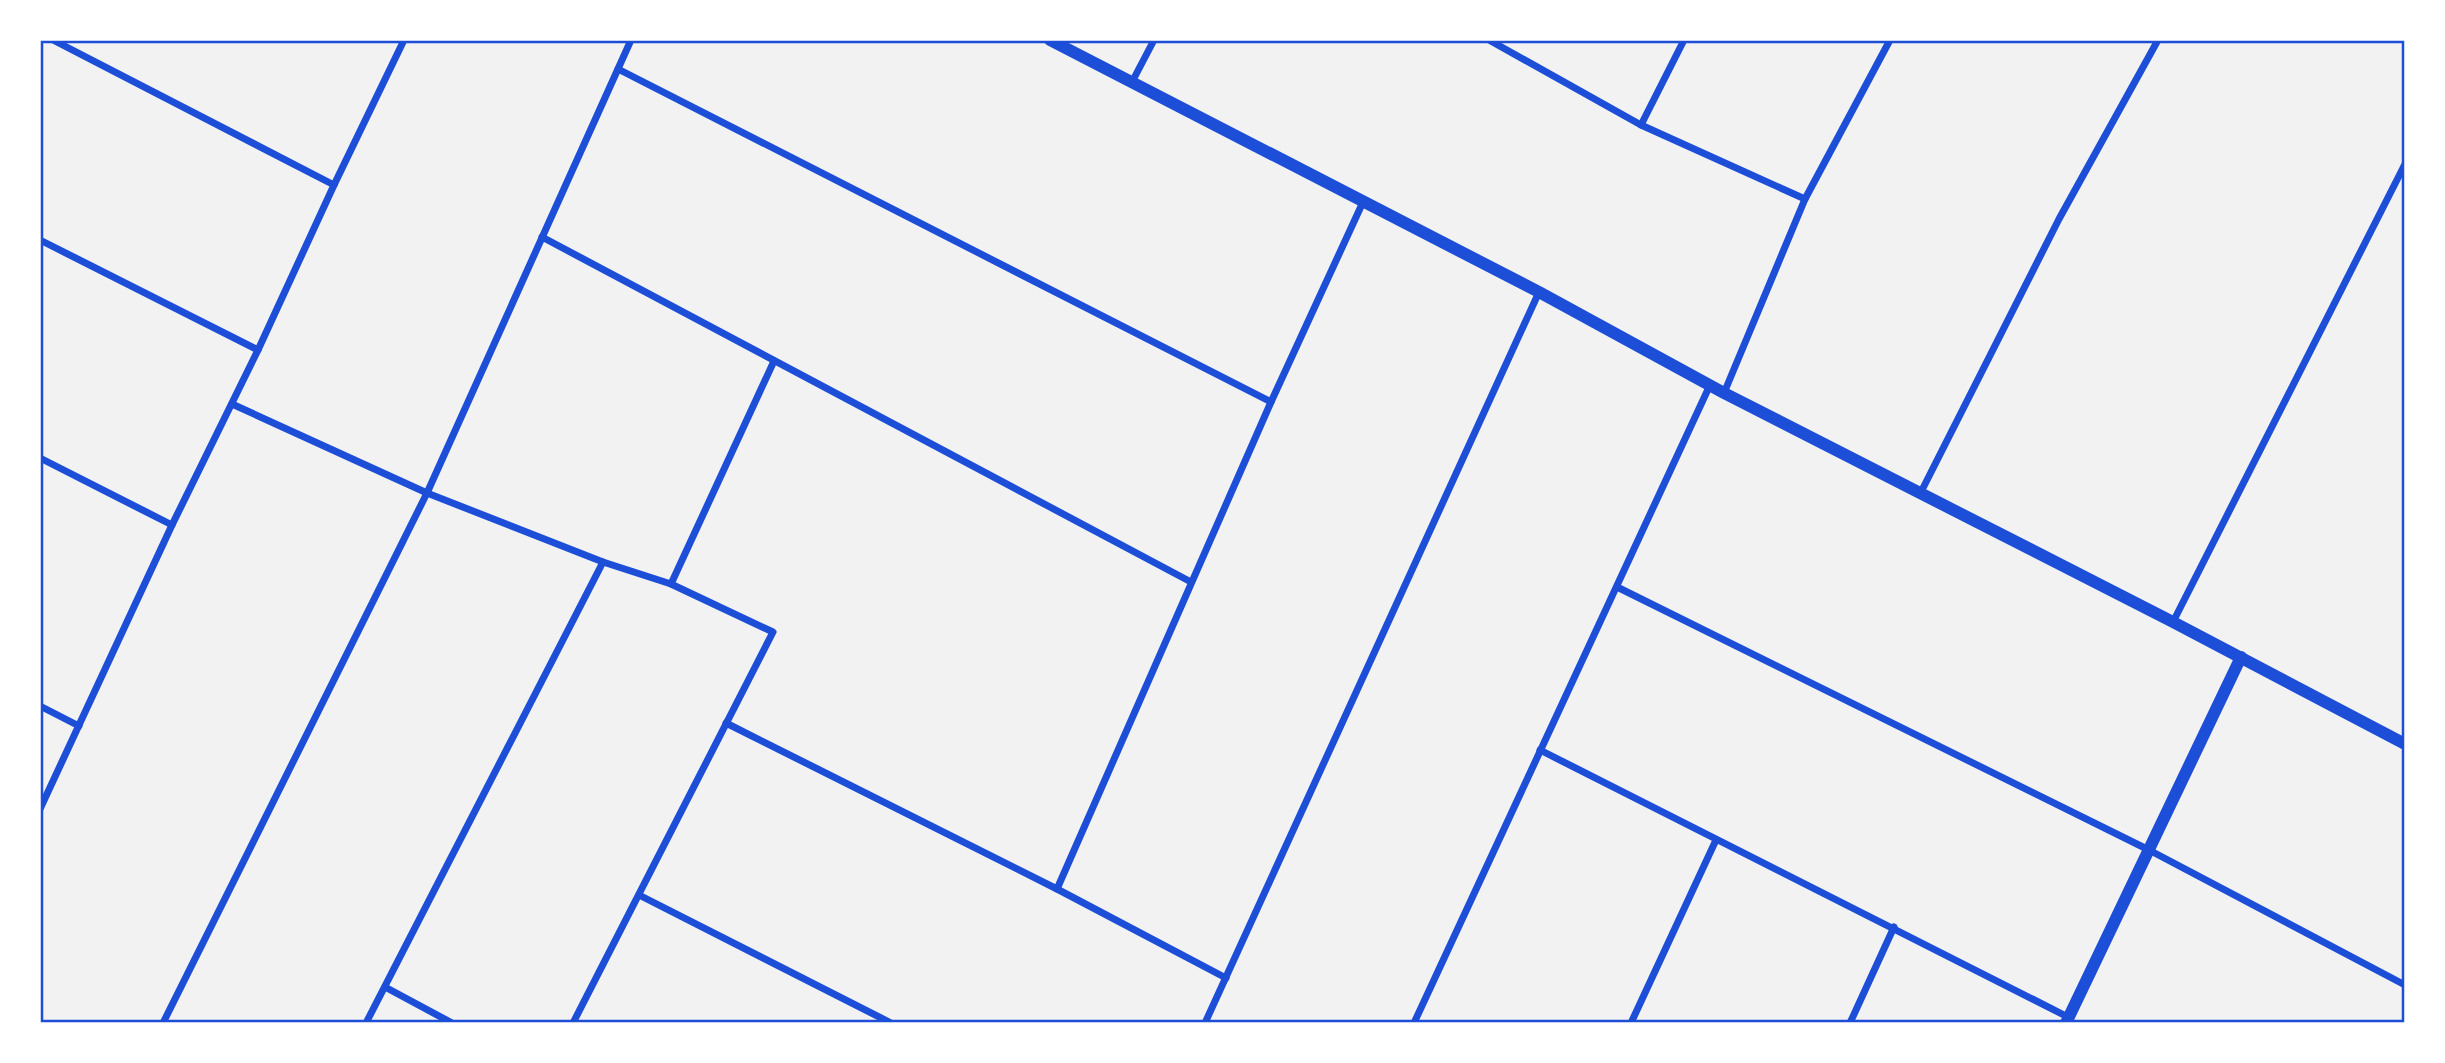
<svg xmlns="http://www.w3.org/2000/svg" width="2445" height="1063" viewBox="0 0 2445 1063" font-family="Karla,sans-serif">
	<rect width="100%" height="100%" fill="#f2f2f2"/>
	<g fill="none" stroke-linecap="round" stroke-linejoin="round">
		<!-- minor -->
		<g stroke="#1d4ed8" stroke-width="7">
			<polyline points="53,40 334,185"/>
			<polyline points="1489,40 1641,125 1805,199"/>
			<polyline points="618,69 1271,402"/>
			<polyline points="1132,82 1154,40"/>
			<polyline points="1641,125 1684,40"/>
			<polyline points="542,237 1191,582"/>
			<polyline points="40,240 258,350"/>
			<polyline points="1724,393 1805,199 1890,40"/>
			<polyline points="232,404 427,493 603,562 671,584 774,361"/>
			<polyline points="40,458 172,525"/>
			<polyline points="1920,494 2059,219 2158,40"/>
			<polyline points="1617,587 2149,850 2405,985"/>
			<polyline points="2173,622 2405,164"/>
			<polyline points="40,706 79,726"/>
			<polyline points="726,723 1057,889 1226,978"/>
			<polyline points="1540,750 2068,1017"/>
			<polyline points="40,809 172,525 258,350 334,185 404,40"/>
			<polyline points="1057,889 1271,402 1363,202"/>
			<polyline points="639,895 891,1023"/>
			<polyline points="385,987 452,1023"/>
			<polyline points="163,1023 427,493 631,40"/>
			<polyline points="366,1023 603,562"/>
			<polyline points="573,1023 773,632 671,584"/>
			<polyline points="1205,1023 1539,292"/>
			<polyline points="1414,1023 1710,385"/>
			<polyline points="1631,1023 1716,840"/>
			<polyline points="1850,1023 1894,927"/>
		</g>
		<!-- tertiary -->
		<g stroke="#1d4ed8" stroke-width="12">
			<polyline points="1050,40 1539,292 1724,393 2173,622 2405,744"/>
			<polyline points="2066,1023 2241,657"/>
		</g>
	</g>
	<!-- border -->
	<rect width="2445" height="1063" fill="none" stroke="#ffffff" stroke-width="84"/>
	<rect x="42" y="42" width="2361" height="979" fill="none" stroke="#1d4ed8" stroke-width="2.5"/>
</svg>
